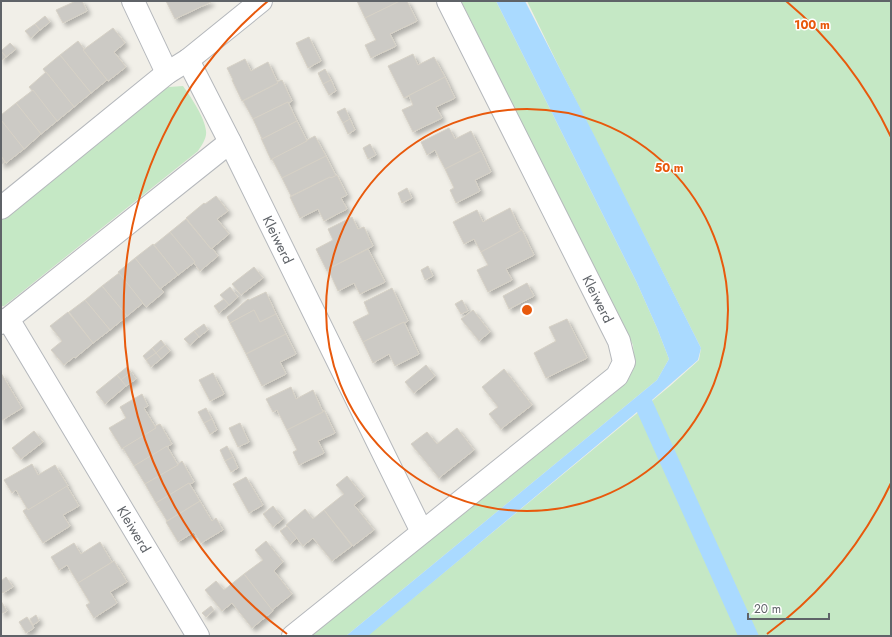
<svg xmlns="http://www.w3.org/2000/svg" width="892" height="637" viewBox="0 0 892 637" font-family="Jost,sans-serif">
	<defs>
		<filter id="shadow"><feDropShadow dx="3.5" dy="3.5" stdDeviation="2" flood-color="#0004"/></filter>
	</defs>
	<rect width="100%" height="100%" fill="#f1efe8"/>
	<!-- green -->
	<g fill="#c5e8c5">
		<polygon points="461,1 496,1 637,283 657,328 669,359 657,380 346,636 311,636 617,391 628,379 634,361 633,345"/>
		<polygon points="527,1 891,1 891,636 367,636 670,386 699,360 701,348 560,69"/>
		<path d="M 183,86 C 191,97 205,118 206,131 C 207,138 202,145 198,151 L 13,299 L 4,306 L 1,306 L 1,219 L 161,89 L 169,87 Z"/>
	</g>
	<!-- water -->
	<polygon fill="#aadaff" points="496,1 525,1 592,131 701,348 698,360 652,400 759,636 738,636 637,412 368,636 346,636 657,380 669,359 657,328 637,283"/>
	<!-- building -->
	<g fill="#cccac5" stroke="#d6d1c6" filter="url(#shadow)">
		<polygon points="76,1 82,1 87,11 63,23 56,10"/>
		<polygon points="166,1 210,1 211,2 175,19"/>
		<polygon points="357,1 400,1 365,18"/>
		<polygon points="400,1 407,1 417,21 390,34 396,46 371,58 365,45 376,40 365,18"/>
		<polygon points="45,16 50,22 40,30 35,24"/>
		<polygon points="35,24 40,30 31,38 25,31"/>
		<polygon points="113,28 125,43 114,52 126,67 108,81 83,50"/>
		<polygon points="309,37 321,61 308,68 296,43"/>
		<polygon points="78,41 84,49 83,50 107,80 91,93 60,55"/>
		<polygon points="10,43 16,49 6,57 1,51"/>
		<polygon points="1,51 6,57 1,61"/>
		<polygon points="413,54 418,65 434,57 445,77 404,98 388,66"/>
		<polygon points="60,55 91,93 74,107 46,72 46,73 43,69"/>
		<polygon points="245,59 251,71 268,62 278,83 242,101 232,80 233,80 227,68"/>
		<polygon points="325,69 331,80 323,84 318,73"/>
		<polygon points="46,72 74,107 57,121 29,87"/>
		<polygon points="445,77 455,98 436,107 442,118 413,132 402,110 413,105 409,96 404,98"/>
		<polygon points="282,80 292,101 288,103 288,102 253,119 243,101 278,83 277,82"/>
		<polygon points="331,80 336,91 329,95 323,84"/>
		<polygon points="33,90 57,121 41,134 16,103"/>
		<polygon points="288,102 297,121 262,139 253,119"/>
		<polygon points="16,103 41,134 24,149 1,120 1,115"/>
		<polygon points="345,108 350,119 343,123 337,112"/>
		<polygon points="350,119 355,130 348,134 343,123"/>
		<polygon points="1,120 24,149 6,163 1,156"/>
		<polygon points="297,121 307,141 271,160 261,138 262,139"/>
		<polygon points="449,128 455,139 471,131 481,151 445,169 435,150 427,155 421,142"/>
		<polygon points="315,136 326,156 282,178 272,159 307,141 307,140"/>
		<polygon points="370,144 376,155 368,159 363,148"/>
		<polygon points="481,151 491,172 475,180 480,191 456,203 450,190 454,188 445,169"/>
		<polygon points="1,156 5,162 1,165"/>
		<polygon points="326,156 336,176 331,178 330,177 291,196 282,178"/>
		<polygon points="337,175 347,195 341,198 347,209 324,221 318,209 300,218 290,197 330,177 331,178"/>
		<polygon points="407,188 412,198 402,203 398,193"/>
		<polygon points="216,196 228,211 217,219 229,234 211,249 186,218 204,203 205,204"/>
		<polygon points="510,208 521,231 481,252 474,239 464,244 453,222 477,210 483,222"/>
		<polygon points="352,217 358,229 364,227 373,246 328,269 328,270 327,271 316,249 333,240 328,229"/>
		<polygon points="186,219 211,249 212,248 218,256 200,271 170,232"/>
		<polygon points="522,230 534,255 506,269 512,280 488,292 477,270 488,265 481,252"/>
		<polygon points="170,232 195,262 178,275 154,245"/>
		<polygon points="153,244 178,275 160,289 135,258"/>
		<polygon points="368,249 385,282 360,294 354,283 338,291 328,269"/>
		<polygon points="135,258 160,289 161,289 164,292 146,307 118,272"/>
		<polygon points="428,266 433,276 425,280 421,270"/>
		<polygon points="254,267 263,278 241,295 232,284"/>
		<polygon points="119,273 143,303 127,316 102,286"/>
		<polygon points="527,283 534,296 509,309 503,296"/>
		<polygon points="102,286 127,316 110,330 85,300"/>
		<polygon points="230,287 238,297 229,305 220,295"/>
		<polygon points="392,288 408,321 404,323 404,322 363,342 353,322 369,314 364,302"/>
		<polygon points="266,292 276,314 260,322 254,310 230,323 227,317 248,299 249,300"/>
		<polygon points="224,299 229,305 219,313 214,306"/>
		<polygon points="85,300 110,330 93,343 69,312"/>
		<polygon points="462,300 468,311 461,314 455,304"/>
		<polygon points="254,310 260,322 276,314 286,334 246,354 230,323"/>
		<polygon points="473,310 490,332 479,341 461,319"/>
		<polygon points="68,312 93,343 75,358 74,357 64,365 51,350 62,341 50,326"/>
		<polygon points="567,319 587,358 546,378 534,353 556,341 549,327"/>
		<polygon points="404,322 419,354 395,366 389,354 373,363 363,342"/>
		<polygon points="204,324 208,330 199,337 194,331"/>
		<polygon points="194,331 199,337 190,345 184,339"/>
		<polygon points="286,334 296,354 280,362 286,374 262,386 246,354"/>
		<polygon points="161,340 165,345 156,353 152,348"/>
		<polygon points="165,345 170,351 161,359 156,353"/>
		<polygon points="152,348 156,353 146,360 143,356"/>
		<polygon points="156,353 161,359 151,367 146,360"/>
		<polygon points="426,365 435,376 414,393 405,382"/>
		<polygon points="127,367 131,372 121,380 117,375"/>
		<polygon points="504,369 532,405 501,429 489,414 498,407 482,387"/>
		<polygon points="131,372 136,379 126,386 121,380"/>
		<polygon points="1,373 22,408 1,421"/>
		<polygon points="213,373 224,394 210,401 199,380"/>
		<polygon points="117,375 126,386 105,404 96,392"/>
		<polygon points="291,387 296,399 313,390 323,412 287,430 277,410 273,412 266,399"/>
		<polygon points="142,394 148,406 144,408 156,428 122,449 109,428 126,418 120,407"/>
		<polygon points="206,408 212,419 204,423 198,412"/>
		<polygon points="324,410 335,433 318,441 324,453 299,465 293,452 297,450 287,430 323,412"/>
		<polygon points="212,419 217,430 210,434 204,423"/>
		<polygon points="240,423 249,442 238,447 229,428"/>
		<polygon points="160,424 172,444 134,466 123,448 156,428 155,426"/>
		<polygon points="457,428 474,450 439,478 411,444 427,432 437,444"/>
		<polygon points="34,431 43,442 21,459 12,448"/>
		<polygon points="167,446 178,465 145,484 134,466"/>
		<polygon points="227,446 233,457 225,461 220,450"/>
		<polygon points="233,457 238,468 231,472 225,461"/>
		<polygon points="182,461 194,482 190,484 189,483 156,503 145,484 178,465 178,464"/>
		<polygon points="32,464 38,475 55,465 68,486 28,510 16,490 12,493 4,480"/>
		<polygon points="347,476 364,497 354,505 374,530 353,546 324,510 344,494 336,485"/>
		<polygon points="246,477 263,505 249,513 233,484"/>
		<polygon points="189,483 200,501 167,521 156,503"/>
		<polygon points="67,486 79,506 63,515 70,526 43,543 23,511 27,508 28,510"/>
		<polygon points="200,501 212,521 216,518 223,530 201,543 194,532 178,542 166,522"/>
		<polygon points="273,506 283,519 273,527 263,514"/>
		<polygon points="305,509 313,519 324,510 352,546 332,561 313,538 303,546 286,525"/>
		<polygon points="287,526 297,538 290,544 280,531"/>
		<polygon points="266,541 283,562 274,571 292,594 272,610 244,574 263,560 255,550"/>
		<polygon points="100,542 112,562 78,583 67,565 59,570 51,557 74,543 81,554"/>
		<polygon points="114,561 127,582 110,592 117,603 94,618 86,605 90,603 78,583"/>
		<polygon points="244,574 273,611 252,628 232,603 222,611 205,590 216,581 224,590"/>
		<polygon points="6,577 13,587 3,593 1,591 1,581"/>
		<polygon points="1,601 7,611 3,613 1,613"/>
		<polygon points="211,606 214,610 206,617 202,613"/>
		<polygon points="36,615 39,621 33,625 30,619"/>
		<polygon points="27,617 34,628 26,633 19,622"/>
	</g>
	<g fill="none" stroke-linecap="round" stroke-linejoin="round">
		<!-- street casing -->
		<g stroke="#b5b8bc" stroke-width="24">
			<g id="street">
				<polyline points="133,1 167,73"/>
				<path id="s1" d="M 188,60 L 230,142 L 422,532"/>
				<polyline points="1,208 167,73 188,60 261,1"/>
				<path id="s2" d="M 8,319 L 198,636"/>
				<polyline points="1,323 8,319 230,142"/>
				<polyline points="293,636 617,376 624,362 619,341 448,1"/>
			</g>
		</g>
		<!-- street -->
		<use href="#street" stroke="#fff" stroke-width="22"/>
	</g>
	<!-- distance rings -->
	<g fill="none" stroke="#e8590c" stroke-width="2">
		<circle cx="527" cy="310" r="201"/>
		<path d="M891 483A403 403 0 0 1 767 634M287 634A403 403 0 0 1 268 1M786 1A403 403 0 0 1 891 137"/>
	</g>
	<g text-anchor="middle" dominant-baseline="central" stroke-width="3" stroke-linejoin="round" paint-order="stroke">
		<!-- street labels -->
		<g font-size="14" fill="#5f6368" stroke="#fff">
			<text stroke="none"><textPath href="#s1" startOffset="201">Kleiwerd</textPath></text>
			<text transform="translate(598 299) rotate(63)">Kleiwerd</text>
			<text stroke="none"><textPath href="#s2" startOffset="245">Kleiwerd</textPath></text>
		</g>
	</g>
	<circle cx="527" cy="310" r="6" fill="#e8590c" stroke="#fff" stroke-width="2"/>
	<g font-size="12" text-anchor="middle" font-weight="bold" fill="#e8590c" stroke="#fff" stroke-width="3" stroke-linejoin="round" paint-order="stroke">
		<text x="812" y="29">100 m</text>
		<text x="669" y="172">50 m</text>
	</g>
	<!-- border -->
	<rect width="892" height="637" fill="none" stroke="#5f6368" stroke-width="4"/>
	<!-- scale -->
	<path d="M748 613v6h81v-6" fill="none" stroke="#5f6368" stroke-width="2"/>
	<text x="754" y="613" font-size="12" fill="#5f6368" stroke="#ffffff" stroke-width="3" paint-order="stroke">20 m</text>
</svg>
